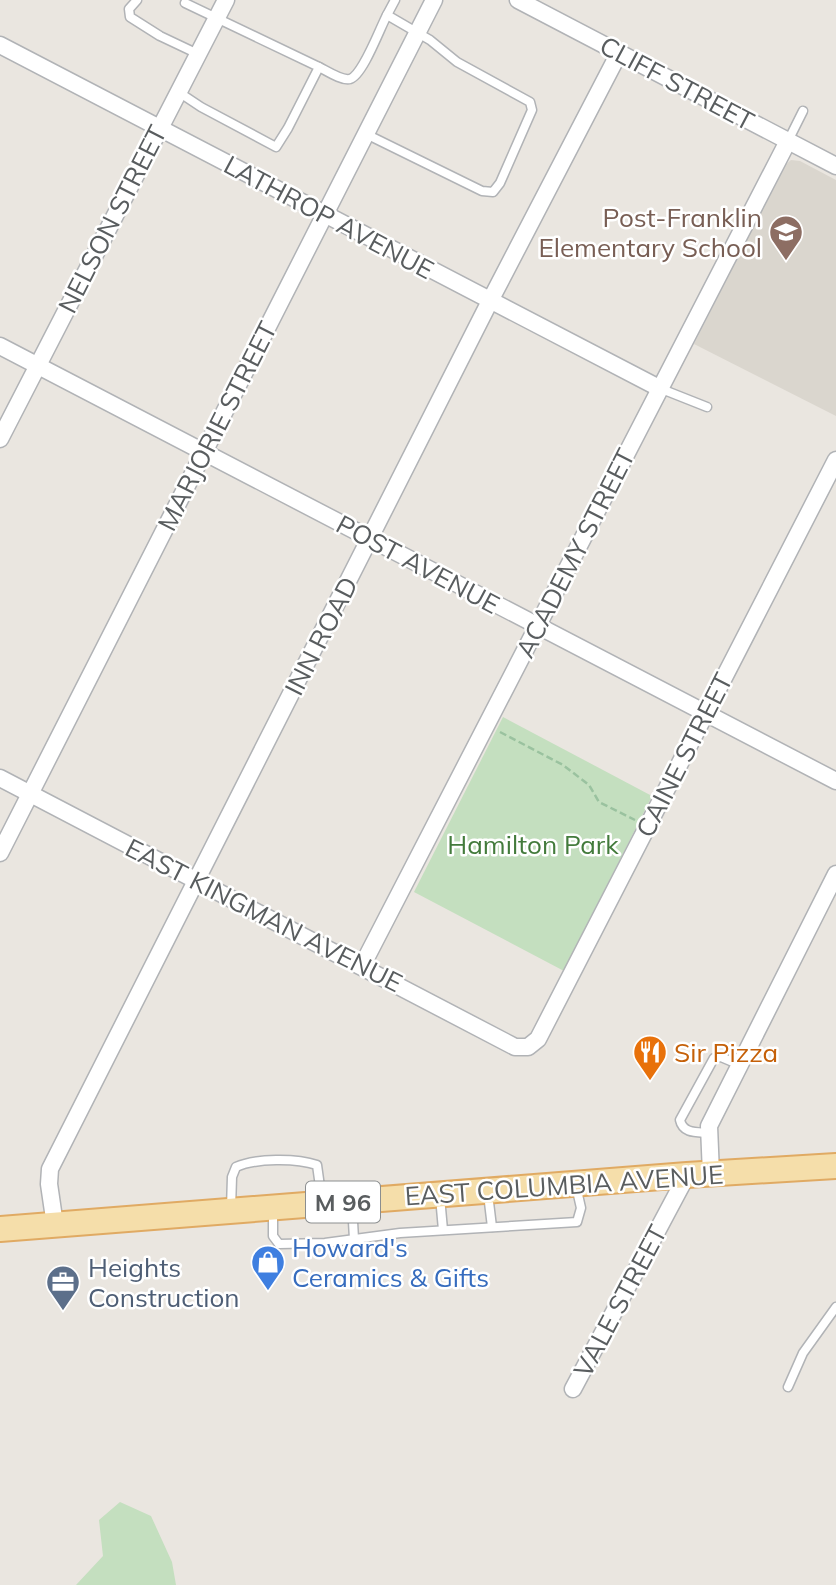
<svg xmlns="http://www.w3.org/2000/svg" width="836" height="1585" viewBox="0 0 836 1585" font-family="Mulish,sans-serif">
	<rect width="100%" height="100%" fill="#eae6e0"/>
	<!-- education -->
	<polygon fill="#dad6ce" points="791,160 800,161 836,180 836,416 694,344 784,166"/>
	<!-- green -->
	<g fill="#c4dfbf">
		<polygon points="503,717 652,796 564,971 414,892"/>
		<polygon points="120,1502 151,1516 172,1562 176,1585 76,1585 103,1556 99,1520"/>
	</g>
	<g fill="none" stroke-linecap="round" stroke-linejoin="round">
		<!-- service casing -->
		<g stroke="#b1b3b6" stroke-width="11">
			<g id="service">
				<polyline points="137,0 129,9 130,17 160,36 198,54"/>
				<path d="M 319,67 C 327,71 342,81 350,79 C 363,75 380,28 387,15"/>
				<polyline points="177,91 201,107 276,147 288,128 319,67 185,3"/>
				<polyline points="366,134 482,191 493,192 500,183 532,110 530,102 457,62 430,40 387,15 395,0"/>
				<polyline points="788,141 803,111"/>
				<polyline points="659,388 707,407"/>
				<path d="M 709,1133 C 697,1132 683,1134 680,1120 L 714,1058 L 721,1057 L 740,1065"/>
				<polyline points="488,1194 492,1227"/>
				<polyline points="440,1197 443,1230"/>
				<polyline points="352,1204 354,1239"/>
				<path d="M 231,1208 L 232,1177 L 236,1167 C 256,1158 296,1158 317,1165 L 322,1201"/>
				<polyline points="273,1211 273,1236 279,1244 325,1243 400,1233 577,1222 581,1208 576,1186"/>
				<polyline points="788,1387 803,1353 836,1307"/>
			</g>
		</g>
		<!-- minor casing -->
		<g stroke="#b1b3b6" stroke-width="19">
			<g id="minor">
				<polyline points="518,0 836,166"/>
				<polyline points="0,45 659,388"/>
				<polyline points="0,346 836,781"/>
				<polyline points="0,439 226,0"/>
				<polyline points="0,778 515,1047 528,1047 538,1039 836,460"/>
				<polyline points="0,853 434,0"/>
				<polyline points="362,966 788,141"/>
				<polyline points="711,1174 709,1126 836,874"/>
				<polyline points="55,1225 49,1184 50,1169 490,301 619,53"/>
				<polyline points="573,1389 687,1175"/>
			</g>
		</g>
		<!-- primary casing -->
		<g stroke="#e0aa63" stroke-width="28">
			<polyline id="primary" points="0,1229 687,1175 836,1166"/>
		</g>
		<!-- path -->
		<polyline stroke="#9ac29f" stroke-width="2.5" stroke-dasharray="7 3.5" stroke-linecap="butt" points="500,732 563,765 589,785 599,802 635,820"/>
		<!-- service -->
		<use href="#service" stroke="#fff" stroke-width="8"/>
		<!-- minor -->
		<use href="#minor" stroke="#fff" stroke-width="16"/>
		<!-- primary -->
		<use href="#primary" stroke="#f5deaa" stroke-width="24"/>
	</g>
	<!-- icons -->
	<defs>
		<g id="school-pin" transform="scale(1.75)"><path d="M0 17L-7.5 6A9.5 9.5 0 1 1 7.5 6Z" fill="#8d6e63" stroke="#fff"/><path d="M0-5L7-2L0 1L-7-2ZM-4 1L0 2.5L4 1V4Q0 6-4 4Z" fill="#fff"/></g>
		<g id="restaurant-pin" transform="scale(1.75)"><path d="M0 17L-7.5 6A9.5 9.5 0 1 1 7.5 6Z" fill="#e8710a" stroke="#fff"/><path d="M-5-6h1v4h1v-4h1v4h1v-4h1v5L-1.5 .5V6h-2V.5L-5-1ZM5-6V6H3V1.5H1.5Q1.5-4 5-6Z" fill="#fff"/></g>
		<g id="shop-pin" transform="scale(1.75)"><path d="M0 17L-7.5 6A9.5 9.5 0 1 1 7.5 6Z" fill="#3f7fe0" stroke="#fff"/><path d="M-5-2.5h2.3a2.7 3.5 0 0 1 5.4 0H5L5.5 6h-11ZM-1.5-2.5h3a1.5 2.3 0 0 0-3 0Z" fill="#fff"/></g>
		<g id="office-pin" transform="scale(1.75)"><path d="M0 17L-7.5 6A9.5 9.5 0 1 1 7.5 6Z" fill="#5c6f8a" stroke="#fff"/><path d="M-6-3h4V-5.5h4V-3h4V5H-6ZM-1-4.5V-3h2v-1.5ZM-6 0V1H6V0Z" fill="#fff"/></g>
	</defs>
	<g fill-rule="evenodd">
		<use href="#school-pin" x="786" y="232"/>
		<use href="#restaurant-pin" x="650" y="1052"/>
		<use href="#shop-pin" x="268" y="1262"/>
		<use href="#office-pin" x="63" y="1282"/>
	</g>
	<g text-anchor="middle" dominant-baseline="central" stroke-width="5" stroke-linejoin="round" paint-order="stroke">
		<!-- shield labels -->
		<rect fill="#fff" stroke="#8b8e8f" stroke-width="2" x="306" y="1181.5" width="74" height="41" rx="5"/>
		<g font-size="24" font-weight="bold" fill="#595d5f">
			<text x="343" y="1202">M 96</text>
		</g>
		<!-- street labels -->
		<g font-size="26" fill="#595d5f" stroke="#fff">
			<text transform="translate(677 83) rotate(28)">CLIFF STREET</text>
			<text transform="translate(329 217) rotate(28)">LATHROP AVENUE</text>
			<text transform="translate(112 219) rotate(-63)">NELSON STREET</text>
			<text transform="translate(217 426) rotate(-63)">MARJORIE STREET</text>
			<text transform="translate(575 553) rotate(-63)">ACADEMY STREET</text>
			<text transform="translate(418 564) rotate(28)">POST AVENUE</text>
			<text transform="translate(321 636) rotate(-63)">INN ROAD</text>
			<text transform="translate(684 755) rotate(-63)">CAINE STREET</text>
			<text transform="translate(264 915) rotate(27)">EAST KINGMAN AVENUE</text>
			<text transform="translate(564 1185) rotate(-4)">EAST COLUMBIA AVENUE</text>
			<text transform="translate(620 1301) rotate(-62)">VALE STREET</text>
		</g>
		<!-- education labels -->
		<g font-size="26" fill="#785e54" stroke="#fff" text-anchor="end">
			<text x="762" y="217">Post-Franklin<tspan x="762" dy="30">Elementary School</tspan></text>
		</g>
		<!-- park labels -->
		<g font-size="26" fill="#437b3c" stroke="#fff">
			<text x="533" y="844">Hamilton Park</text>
		</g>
		<!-- food labels -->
		<g font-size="26" fill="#c56008" stroke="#fff" text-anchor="start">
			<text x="674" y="1052">Sir Pizza</text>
		</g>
		<!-- shop labels -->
		<g font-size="26" fill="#366cbe" stroke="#fff" text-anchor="start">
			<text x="292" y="1247">Howard's<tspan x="292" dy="30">Ceramics &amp; Gifts</tspan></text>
		</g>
		<!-- service labels -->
		<g font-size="26" fill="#4e5e75" stroke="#fff" text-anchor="start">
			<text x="88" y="1267">Heights<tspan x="88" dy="30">Construction</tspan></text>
		</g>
	</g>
</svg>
